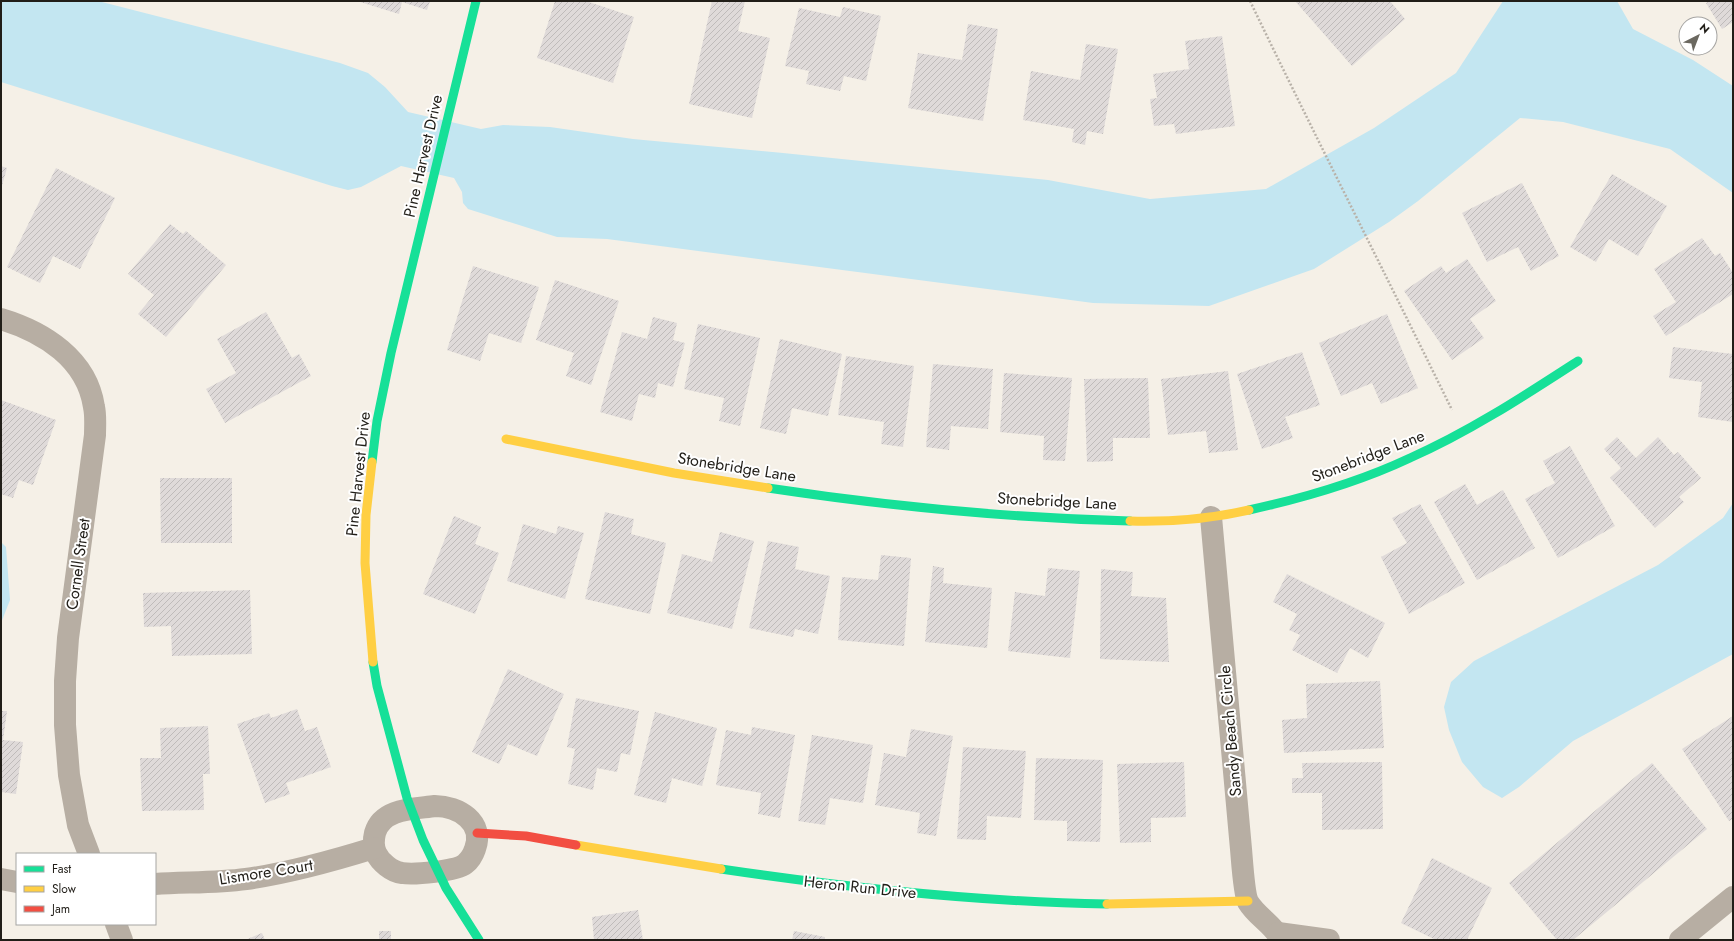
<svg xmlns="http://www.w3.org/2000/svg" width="1734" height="941" viewBox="0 0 1734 941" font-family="Jost,sans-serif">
	<defs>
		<pattern id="building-hatch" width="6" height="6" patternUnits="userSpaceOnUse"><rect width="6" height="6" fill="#dfdad9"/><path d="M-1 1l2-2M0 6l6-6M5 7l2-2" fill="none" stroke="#bfbbba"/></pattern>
	</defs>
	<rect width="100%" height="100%" fill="#f5f0e7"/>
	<!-- water -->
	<g fill="#c3e6f1">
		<polygon points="1,1 98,1 340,63 368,73 385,87 408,112 481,129 503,125 550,127 633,139 783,153 1048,180 1150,199 1266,189 1374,128 1456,73 1503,1 1617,1 1633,29 1693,60 1733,86 1733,193 1670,149 1563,122 1520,118 1418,201 1389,222 1314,269 1209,306 1093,303 607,239 557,237 468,209 463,203 462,192 454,178 401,166 361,187 348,190 332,186 1,82"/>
		<polygon points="1733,503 1733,654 1573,741 1519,787 1502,798 1483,787 1462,762 1449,730 1444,707 1451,682 1474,661 1658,565 1723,518"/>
		<polygon points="1,542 6,547 10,600 1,623"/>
	</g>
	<!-- building -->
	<g fill="url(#building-hatch)">
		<polygon points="357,1 430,1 427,10 402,2 399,14"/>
		<polygon points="555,1 590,1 589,2 634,17 613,83 537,58"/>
		<polygon points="712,1 745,1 738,31 770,38 752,118 689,104"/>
		<polygon points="1295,1 1390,1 1405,19 1352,66"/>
		<polygon points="1710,1 1733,1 1733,22 1722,29 1706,3"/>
		<polygon points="843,7 881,16 866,81 844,76 840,91 806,84 809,71 785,66 799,8 840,17"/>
		<polygon points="968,24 998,29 983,121 908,108 918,53 962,60"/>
		<polygon points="1222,36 1235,126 1176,134 1174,124 1154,126 1150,99 1157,98 1153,74 1189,69 1185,41"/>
		<polygon points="1086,44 1118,49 1103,134 1087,131 1085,145 1072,142 1074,129 1023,120 1031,71 1080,80"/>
		<polygon points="1,166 7,168 1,189"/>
		<polygon points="56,168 115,198 80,269 53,256 40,283 7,267"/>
		<polygon points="1612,174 1667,206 1638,256 1609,239 1596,262 1570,247"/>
		<polygon points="1522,183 1559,256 1531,271 1518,247 1487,262 1462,213"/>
		<polygon points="170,224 183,234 186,231 226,265 166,337 138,314 154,295 128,274"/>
		<polygon points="1702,238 1715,256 1720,253 1733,273 1733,294 1666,336 1653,316 1676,302 1654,269"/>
		<polygon points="1467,259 1496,301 1470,319 1484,338 1452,360 1404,291 1441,266 1446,273"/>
		<polygon points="473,266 539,287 521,343 489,333 480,361 447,350"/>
		<polygon points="555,280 619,301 591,385 566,376 574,353 536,340"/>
		<polygon points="266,312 292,358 299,354 311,376 225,423 206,389 236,373 217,339"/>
		<polygon points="1387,314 1418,388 1381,404 1372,383 1341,396 1319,343"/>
		<polygon points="653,317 677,323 673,340 685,343 673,387 658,383 655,398 639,394 632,421 600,412 622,332 647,339"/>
		<polygon points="698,324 760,338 740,426 719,421 724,398 684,389"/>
		<polygon points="780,339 842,354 828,416 792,408 786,434 760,428"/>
		<polygon points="1673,347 1733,354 1733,422 1698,417 1702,382 1669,378"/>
		<polygon points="1302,352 1320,405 1285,417 1293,438 1262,449 1237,374"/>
		<polygon points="846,356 914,366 903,447 881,444 884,422 838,415"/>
		<polygon points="933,364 993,369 988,429 951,426 949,450 926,447"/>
		<polygon points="1228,371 1238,450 1209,453 1206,431 1168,435 1161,379"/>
		<polygon points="1004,373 1072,378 1065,461 1043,460 1044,436 1000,432"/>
		<polygon points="1148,378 1150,438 1113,438 1113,461 1087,462 1084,379"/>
		<polygon points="1,400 56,420 33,485 19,480 13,498 1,494"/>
		<polygon points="1617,437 1636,458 1658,437 1674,455 1678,452 1701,478 1679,497 1684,502 1655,528 1610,478 1621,468 1604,449"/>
		<polygon points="1570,446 1615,526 1558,558 1525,499 1555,483 1543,461"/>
		<polygon points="160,478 232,478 232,543 161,543"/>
		<polygon points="1465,484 1477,505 1503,490 1535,548 1477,580 1434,502"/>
		<polygon points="1420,504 1465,583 1409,614 1381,557 1407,543 1392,518"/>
		<polygon points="605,512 634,519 631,534 666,543 650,614 585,599"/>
		<polygon points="454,516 481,527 475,544 499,553 475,614 423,594"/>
		<polygon points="523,524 556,534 558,526 584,533 565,599 507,581"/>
		<polygon points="720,532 754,541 732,629 667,613 682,554 712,562"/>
		<polygon points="768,541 799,547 795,569 830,576 818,634 795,629 793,637 749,628"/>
		<polygon points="881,555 911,558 904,646 838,640 842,577 878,580"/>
		<polygon points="933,566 944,568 943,583 992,588 987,648 925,642"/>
		<polygon points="1048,568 1080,571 1070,658 1008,651 1015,592 1045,596"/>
		<polygon points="1101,569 1133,572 1131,596 1166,598 1169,662 1100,659"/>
		<polygon points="1287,574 1385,623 1368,658 1350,648 1337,673 1292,650 1300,635 1289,630 1297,614 1273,602"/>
		<polygon points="250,590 252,654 172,656 171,626 144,627 143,593"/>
		<polygon points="508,669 564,694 537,756 508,744 499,764 472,752"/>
		<polygon points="1380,681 1384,748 1284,753 1282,720 1307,718 1306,684"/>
		<polygon points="576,698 639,711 630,755 621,753 617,772 597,768 593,790 568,784 575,749 567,747"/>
		<polygon points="297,709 305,731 317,727 331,767 286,783 290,794 265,803 237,724 269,713 271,718"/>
		<polygon points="1,711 7,711 3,740 23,742 16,794 1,792"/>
		<polygon points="655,712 717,728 702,786 672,778 666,803 634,795"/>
		<polygon points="1733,716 1733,819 1729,821 1682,749"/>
		<polygon points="208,726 210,774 203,774 204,810 142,811 140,758 161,758 160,728"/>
		<polygon points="752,727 795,735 780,818 758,814 761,793 716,785 726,730 751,735"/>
		<polygon points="911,729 953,736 936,836 917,833 920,813 875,805 884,753 906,757"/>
		<polygon points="812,735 873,745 863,803 830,798 825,825 798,821"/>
		<polygon points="963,747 1026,751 1021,818 987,816 986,840 957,839"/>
		<polygon points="1036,758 1103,760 1100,842 1067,841 1067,821 1034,820"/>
		<polygon points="1184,762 1186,817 1151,818 1151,842 1120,843 1117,764"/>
		<polygon points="1382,762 1383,829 1322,830 1322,793 1292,793 1292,778 1303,778 1302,763"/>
		<polygon points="1652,763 1707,829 1573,940 1557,940 1509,883"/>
		<polygon points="1432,858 1492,888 1467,940 1436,940 1401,923"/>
		<polygon points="638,910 643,940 594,940 592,917"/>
		<rect x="379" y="931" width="12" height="9"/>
		<polygon points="794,931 825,937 825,940 792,940"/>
		<polygon points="262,933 265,940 245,940"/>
	</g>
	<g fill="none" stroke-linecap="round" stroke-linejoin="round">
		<!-- path -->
		<path stroke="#b9b2a9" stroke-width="2.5" stroke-dasharray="2 2" stroke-linecap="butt" d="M 1250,1 C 1316,138 1385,273 1452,410"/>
		<!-- street -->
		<g stroke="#b7aea3" stroke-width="22">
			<path d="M 1,319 C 44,332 87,359 94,407 C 96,416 95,426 95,435 L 68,638 L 65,681 L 65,725 L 69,775 L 78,825 L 89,854"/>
			<path d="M 1211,517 L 1241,849 C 1242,860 1244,894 1248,902 C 1257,917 1274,925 1281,940"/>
			<path d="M 435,806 C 458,806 485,822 475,849 C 473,855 470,860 465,864 C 456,871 414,875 402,873 C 392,872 380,862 376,853 C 373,846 373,841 375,833 C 382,808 414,809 435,806 Z"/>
			<polyline points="1,879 17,882"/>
			<path d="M 155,884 C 185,882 217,883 246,879 C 290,873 332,861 374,848"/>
			<polyline points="116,924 122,940"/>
			<polyline points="1278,933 1329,940"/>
			<polyline points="1680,940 1733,897"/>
		</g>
		<!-- fast -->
		<g stroke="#16e098" stroke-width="9">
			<polyline points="372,462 377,421 391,353 476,1"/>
			<path d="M 768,488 C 887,506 1009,518 1130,521"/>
			<path d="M 1249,510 C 1304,498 1359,482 1410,458 C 1469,432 1524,396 1578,361"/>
			<polyline points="373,662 377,686 407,798 423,840 446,888 479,940"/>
			<path d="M 721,869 C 849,888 978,902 1107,904"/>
		</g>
		<!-- slow -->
		<g stroke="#ffcf43" stroke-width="9">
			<polyline points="506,439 674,473 768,488"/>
			<polyline points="372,462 366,515 365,563 373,662"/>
			<path d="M 1130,521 C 1170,522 1210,519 1249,510"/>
			<polyline points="576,845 721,869"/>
			<polyline points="1107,904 1248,901"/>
		</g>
		<!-- jam -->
		<polyline stroke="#f24e42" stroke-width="9" points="477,833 526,836 576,845"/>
	</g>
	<g text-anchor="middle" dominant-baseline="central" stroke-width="4" stroke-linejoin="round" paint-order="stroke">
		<!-- street labels -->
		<g font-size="16" fill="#211e18" stroke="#fff">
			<text transform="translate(423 156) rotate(-77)">Pine Harvest Drive</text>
			<text transform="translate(1368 456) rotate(-21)">Stonebridge Lane</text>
			<text transform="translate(737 467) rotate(9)">Stonebridge Lane</text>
			<text transform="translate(358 474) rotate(-84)">Pine Harvest Drive</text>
			<text transform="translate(1057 501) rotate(3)">Stonebridge Lane</text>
			<text transform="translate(78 564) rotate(-82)">Cornell Street</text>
			<text transform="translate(1230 731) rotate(-95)">Sandy Beach Circle</text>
			<text transform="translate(266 872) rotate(-9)">Lismore Court</text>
			<text transform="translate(860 887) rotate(6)">Heron Run Drive</text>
		</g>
	</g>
	<!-- border -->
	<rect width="1734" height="941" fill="none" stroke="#211e18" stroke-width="4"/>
	<!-- legend -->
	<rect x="16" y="853" width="140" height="72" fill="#ffffff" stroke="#a6a5a3"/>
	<rect x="24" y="866" width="20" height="6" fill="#16e098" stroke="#a6a5a3"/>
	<text x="52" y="873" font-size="12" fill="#211e18">Fast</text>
	<rect x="24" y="886" width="20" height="6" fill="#ffcf43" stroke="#a6a5a3"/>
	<text x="52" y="893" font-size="12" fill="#211e18">Slow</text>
	<rect x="24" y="906" width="20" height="6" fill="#f24e42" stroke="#a6a5a3"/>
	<text x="52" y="913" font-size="12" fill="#211e18">Jam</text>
	<!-- north arrow -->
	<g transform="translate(1698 36) rotate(42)"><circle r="19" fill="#ffffff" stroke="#a6a5a3"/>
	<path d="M0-3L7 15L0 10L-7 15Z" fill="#6b6860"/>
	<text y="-6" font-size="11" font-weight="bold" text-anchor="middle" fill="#211e18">N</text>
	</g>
</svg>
